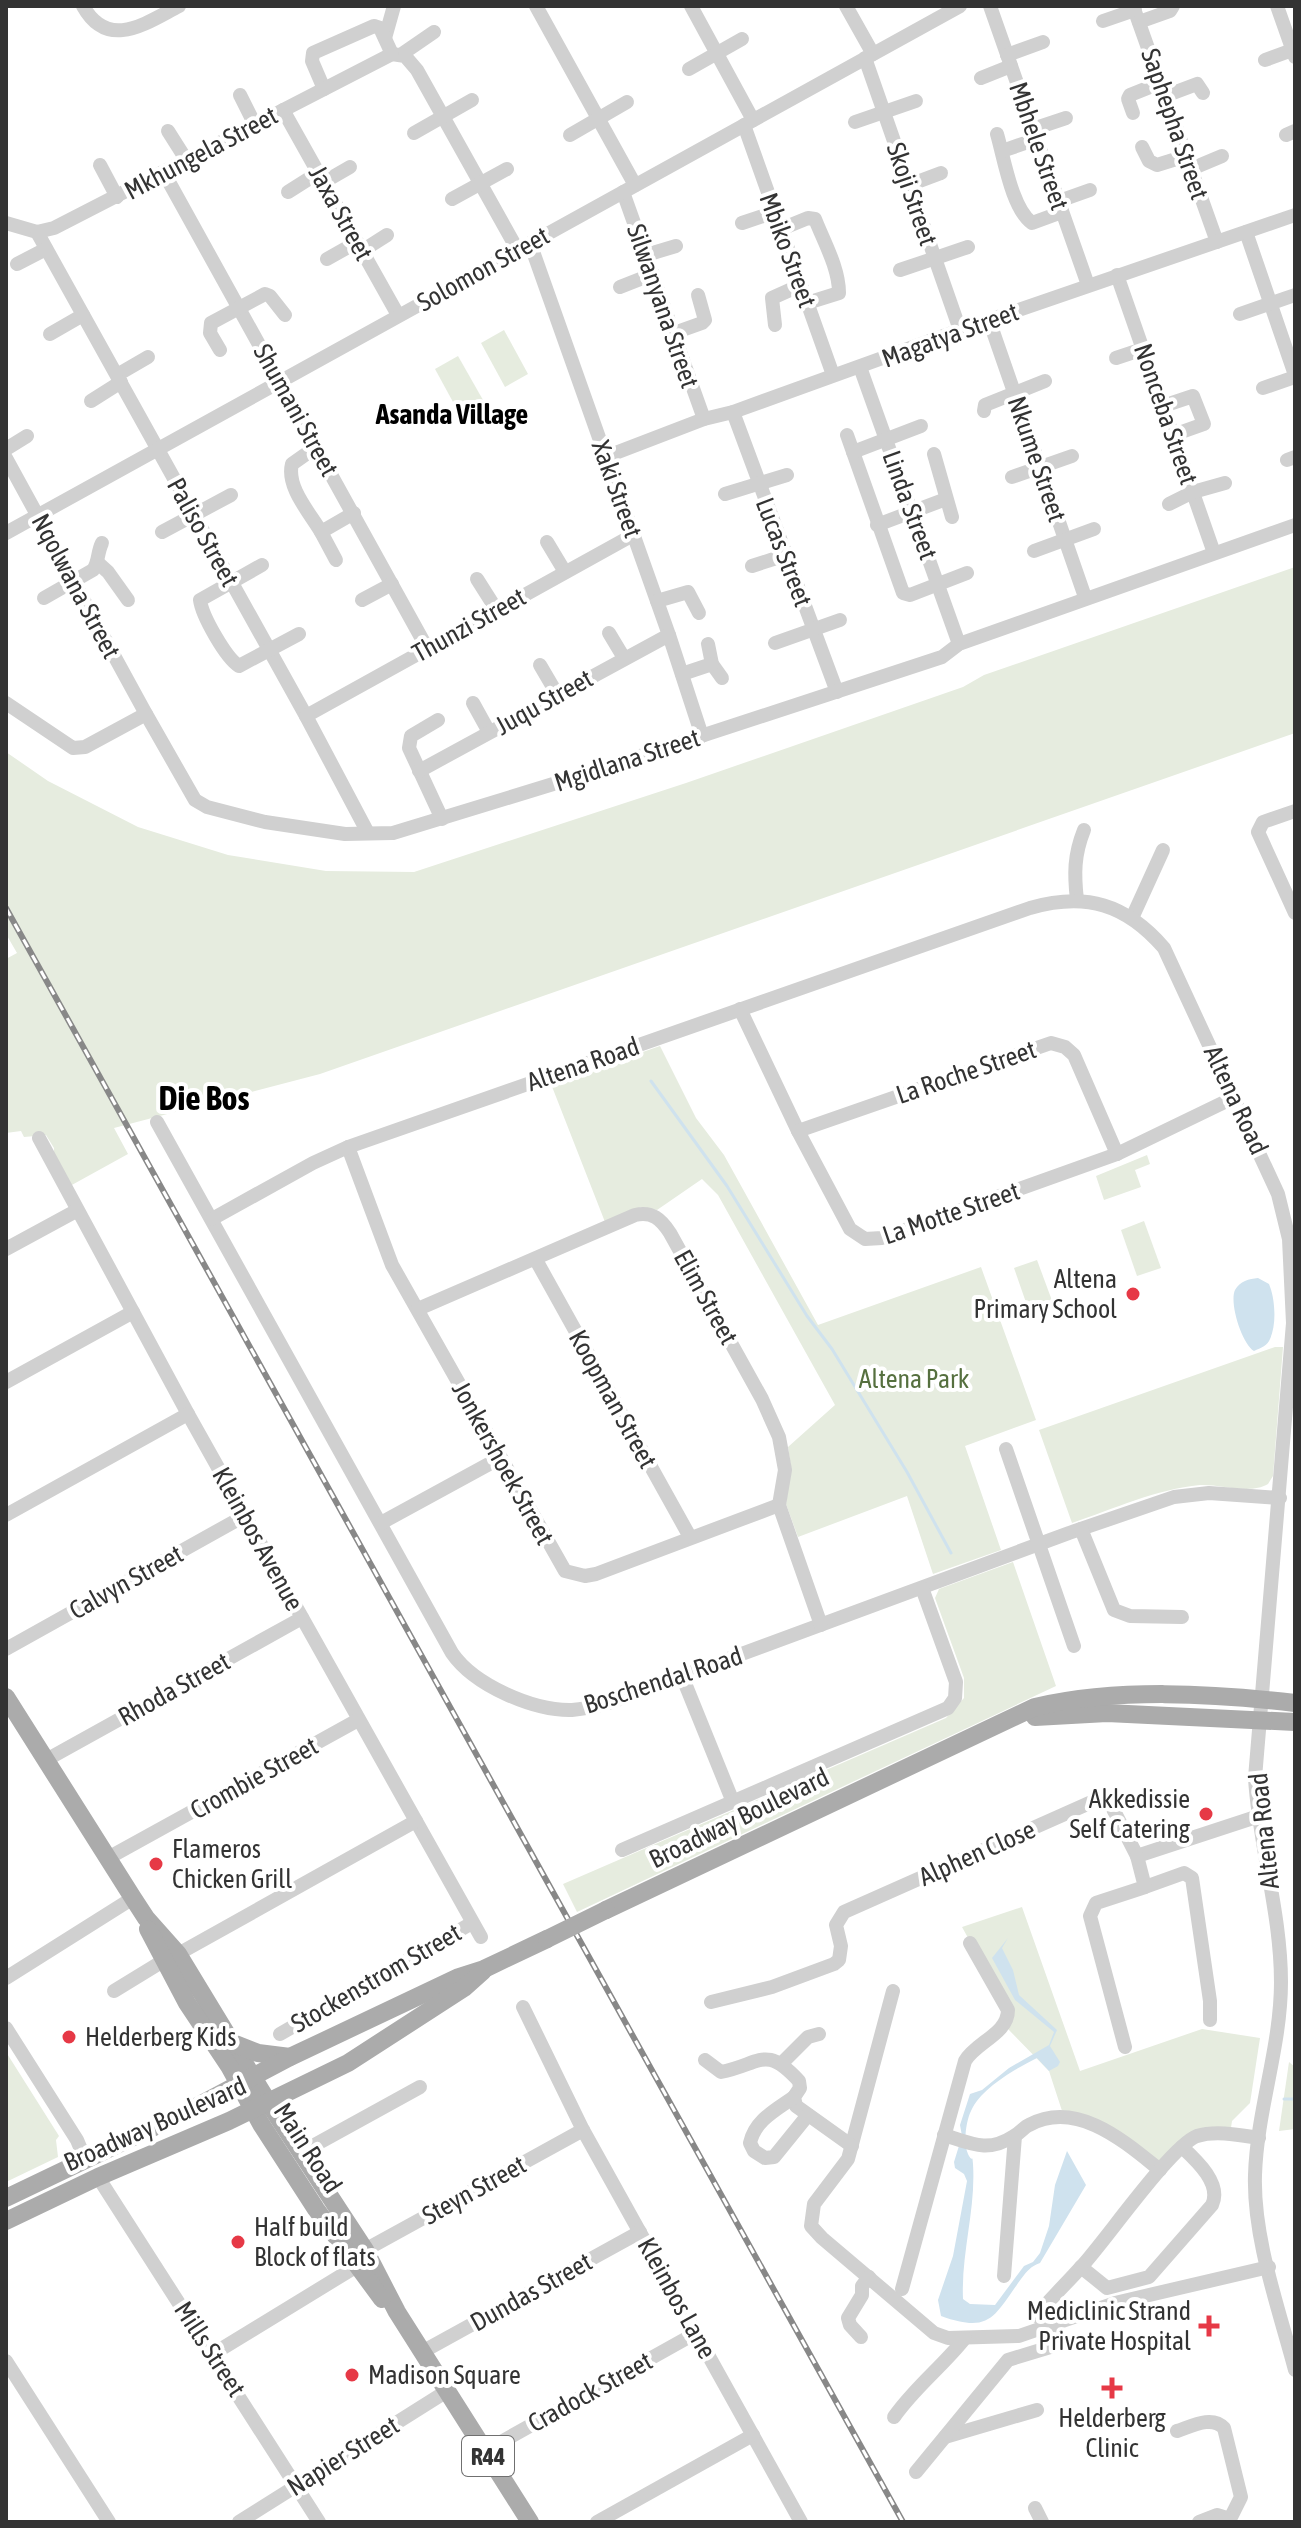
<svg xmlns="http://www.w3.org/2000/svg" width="1301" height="2528" viewBox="0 0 1301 2528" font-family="'Asap Condensed',sans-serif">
	<rect width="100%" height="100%" fill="#fff"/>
	<!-- green -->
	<g fill="#e6ecdf">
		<polygon points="504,330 528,374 505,387 481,343"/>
		<polygon points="458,356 483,400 459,413 435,369"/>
		<polygon points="1295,567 1295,733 320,1074 114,1128 128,1154 70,1186 54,1156 54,1148 46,1135 24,1137 21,1131 6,1133 6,959 17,953 6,934 6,752 48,781 138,827 228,855 326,871 414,872 686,783 963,687 984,675"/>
		<polygon points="660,1046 696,1118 724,1155 818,1325 981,1267 1036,1420 965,1446 1001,1550 933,1574 907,1496 798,1537 786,1504 791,1467 788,1447 835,1405 718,1195 702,1179 657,1210 641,1207 605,1222 551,1084"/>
		<polygon points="1147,1155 1150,1164 1135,1170 1141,1187 1104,1200 1096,1176"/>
		<polygon points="1144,1221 1161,1268 1137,1276 1121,1230"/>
		<polygon points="1037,1260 1054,1306 1030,1314 1014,1268"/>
		<path d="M 1275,1347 L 1283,1347 L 1273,1476 L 1268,1484 C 1250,1495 1221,1484 1200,1485 C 1157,1489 1113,1509 1072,1523 L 1039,1430 Z"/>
		<polygon points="1013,1562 1056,1686 577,1912 563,1884 946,1718 964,1698 964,1678 935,1598 939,1589"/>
		<polygon points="1022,1907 1080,2071 1202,2029 1260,2038 1250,2103 1232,2121 1230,2134 1210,2133 1160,2170 1135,2149 1064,2117 1049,2071 1008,2029 1008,2010 962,1927"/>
		<polygon points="6,2052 59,2136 56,2140 58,2157 6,2182"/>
		<polygon points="1289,2062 1295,2067 1295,2129 1279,2131"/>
	</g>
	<!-- water -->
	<g fill="#cfe2ee">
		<path d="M 1258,1278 L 1269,1284 C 1275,1298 1277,1324 1270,1339 C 1268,1345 1261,1348 1254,1351 C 1242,1344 1229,1303 1235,1290 C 1240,1281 1249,1279 1258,1278 Z"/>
		<path d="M 1008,1938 L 1002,1948 L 1013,1970 L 1019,1995 L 1057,2030 L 1050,2046 L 1060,2062 L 1058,2066 L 1049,2071 L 1037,2058 C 1015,2069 981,2088 971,2111 C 966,2121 963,2143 968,2154 C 973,2164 972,2153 973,2164 C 976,2209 961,2253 963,2299 L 970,2304 L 995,2305 L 1024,2266 L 1033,2262 L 1040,2253 L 1049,2226 L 1055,2185 L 1067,2151 L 1086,2185 L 1040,2263 C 1031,2266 1027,2271 1021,2279 C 994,2316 991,2334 941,2316 L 938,2300 L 953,2256 L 967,2181 L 964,2174 L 955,2168 L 954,2162 L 962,2136 L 960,2125 L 970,2094 L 982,2090 L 1009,2068 L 1049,2045 L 1054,2032 L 1015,2000 L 992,1958 Z"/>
	</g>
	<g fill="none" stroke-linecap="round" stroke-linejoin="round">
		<!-- stream -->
		<g stroke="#cfe2ee" stroke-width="3">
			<polyline points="651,1081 727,1186 807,1316 832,1349 907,1472 951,1553"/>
			<polyline points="1284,2099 1295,2099"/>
		</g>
		<!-- minor -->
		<g stroke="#d0d0d0" stroke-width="14">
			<path d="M 83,6 C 108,51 146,23 179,6"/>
			<polyline points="536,6 635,185"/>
			<polyline points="691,6 753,120"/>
			<polyline points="846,6 873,54"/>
			<polyline points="990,6 1088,285"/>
			<polyline points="1133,6 1217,242"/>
			<polyline points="1277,6 1295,57"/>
			<polyline points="1103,21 1135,10"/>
			<polyline points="1139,22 1170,11 1173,6"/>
			<polyline points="385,38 394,6"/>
			<polyline points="392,54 405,56 417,70 517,249"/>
			<polyline points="402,54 434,32"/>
			<polyline points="1007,55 1043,42"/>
			<polyline points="865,58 960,330"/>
			<polyline points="1265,60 1295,49"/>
			<polyline points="689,69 742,39"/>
			<polyline points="981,78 1011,66"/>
			<polyline points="324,89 312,61 313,53 374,26 380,28 392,54"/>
			<polyline points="240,95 255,125"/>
			<polyline points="1165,96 1197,84 1203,93"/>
			<polyline points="283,110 398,315"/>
			<polyline points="1133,113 1128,99 1130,95 1160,83"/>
			<polyline points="855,122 916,101"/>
			<polyline points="744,125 833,375"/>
			<polyline points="1033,129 1066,118"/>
			<polyline points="168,131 187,161"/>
			<polyline points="414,133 472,100"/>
			<path d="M 997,134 C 1004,158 1012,209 1032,223 L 1062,212"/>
			<polyline points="570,135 627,102"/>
			<polyline points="1286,135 1295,131"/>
			<polyline points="1142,147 1149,161 1157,165 1186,156"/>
			<polyline points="1002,151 1037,139"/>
			<polyline points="100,165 117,197"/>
			<polyline points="1191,169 1222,156"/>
			<polyline points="164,173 427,648"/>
			<polyline points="324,182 350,167"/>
			<polyline points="909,185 941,173"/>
			<polyline points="288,192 318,173"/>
			<polyline points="623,192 704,419"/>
			<polyline points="452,199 507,169"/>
			<polyline points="1059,201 1090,190"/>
			<polyline points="6,223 37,232 54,228 392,54"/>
			<polyline points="742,223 775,212"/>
			<path d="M 781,229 L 808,218 L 815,219 C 824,242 839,268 839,293 L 807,303"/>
			<polyline points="37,232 306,716 368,833"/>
			<polyline points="1246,232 1295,375"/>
			<polyline points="530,243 669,635 702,736"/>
			<polyline points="362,251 387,235"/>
			<polyline points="646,255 676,246"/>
			<polyline points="327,259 357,242"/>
			<polyline points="17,264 46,249"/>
			<polyline points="900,270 968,247"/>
			<polyline points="1117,275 1214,553"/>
			<polyline points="620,287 653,274"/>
			<polyline points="1240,314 1295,295"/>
			<polyline points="989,320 1085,597"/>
			<polyline points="775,325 772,298 801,285"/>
			<polyline points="674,333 702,323 705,320 698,295"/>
			<polyline points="50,334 83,315"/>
			<polyline points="220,350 210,333 211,323 265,294 270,296 285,315"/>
			<polyline points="1116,358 1143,349"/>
			<polyline points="860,367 959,644"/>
			<polyline points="117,375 148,357"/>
			<polyline points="1263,388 1295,377"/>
			<polyline points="91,401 121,382"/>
			<polyline points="1163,406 1193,396 1204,424 1173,435"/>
			<polyline points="984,411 985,405 1045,381"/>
			<polyline points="733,412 837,692"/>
			<polyline points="847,435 903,593 910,595 967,573"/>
			<path d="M 316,447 L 292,464 C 286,487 310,513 321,532 L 354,513"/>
			<polyline points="6,449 27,436"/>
			<polyline points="853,452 921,426"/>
			<polyline points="934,454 952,517"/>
			<polyline points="605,457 704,419 733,412 960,330 1295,215"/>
			<polyline points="6,458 146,714"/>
			<polyline points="1287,460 1295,457"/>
			<polyline points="1012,477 1072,456"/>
			<polyline points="725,494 787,475"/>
			<polyline points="1169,504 1193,492 1225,483"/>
			<polyline points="877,525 946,499"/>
			<polyline points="162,532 231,495"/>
			<polyline points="321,532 336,560"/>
			<polyline points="6,533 960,6"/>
			<polyline points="547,542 565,572"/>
			<polyline points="1034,551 1094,529"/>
			<polyline points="98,563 108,572 128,600"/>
			<path d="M 262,565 L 200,600 C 202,616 226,658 239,666 L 299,634"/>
			<polyline points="752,566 786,555"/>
			<polyline points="477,579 496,609"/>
			<path d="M 44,598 L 93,570 C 99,562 97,553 102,543"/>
			<polyline points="362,600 392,584"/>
			<polyline points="657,601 688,592 699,613"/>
			<polyline points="609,633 624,658"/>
			<polyline points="775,643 840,620"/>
			<polyline points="708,644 712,664 722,678"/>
			<polyline points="540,665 557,694"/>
			<polyline points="682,674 712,664"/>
			<polyline points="6,703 73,748 85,747 146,714 195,800 207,807 265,822 345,834 393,833 576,777 942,657 959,644 1295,525"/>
			<polyline points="473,703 489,732"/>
			<polyline points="306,716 633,535"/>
			<polyline points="438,720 411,736 409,748 442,819"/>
			<polyline points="419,771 669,635"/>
			<polyline points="1295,811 1263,822 1258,832 1295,913"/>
			<path d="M 1077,900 C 1074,874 1074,855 1084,830"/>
			<polyline points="1132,918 1163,850"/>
			<polyline points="740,1009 798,1131 850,1229 865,1239 882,1238 1117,1154 1235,1097"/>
			<path d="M 157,1122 L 452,1653 C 474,1685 533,1711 572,1710 C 585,1709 597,1706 609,1703 L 1069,1533 L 1174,1497 L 1209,1493 L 1280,1498"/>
			<polyline points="798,1131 1051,1043 1065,1047 1074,1055 1117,1154"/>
			<polyline points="39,1138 188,1414 481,1937"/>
			<polyline points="348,1147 392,1265 565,1571 585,1576 596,1574 779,1505"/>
			<path d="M 212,1219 L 313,1163 L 348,1147 L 1030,908 C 1086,892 1126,904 1164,948 L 1278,1194 L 1289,1239 L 1293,1323 L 1255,1778 C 1259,1846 1281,1913 1281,1982 C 1281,2047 1257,2110 1255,2175 C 1253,2238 1279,2309 1295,2370"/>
			<polyline points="6,1249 76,1211"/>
			<polyline points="536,1260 690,1537"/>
			<path d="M 418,1309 L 635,1215 C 652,1211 661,1219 670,1233 L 762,1399 L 779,1437 L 785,1470 L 779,1505 L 821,1625"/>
			<polyline points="6,1382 133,1312"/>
			<polyline points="1006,1449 1074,1646"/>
			<polyline points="6,1515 188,1414"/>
			<polyline points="381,1523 500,1458"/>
			<polyline points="1081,1529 1114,1610 1130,1616 1182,1617"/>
			<polyline points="6,1649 246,1515"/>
			<polyline points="682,1676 733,1802"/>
			<polyline points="46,1760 302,1618"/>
			<polyline points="622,1850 948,1708 955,1698 956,1682 922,1588"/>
			<polyline points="108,1858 358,1720"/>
			<polyline points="1145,1887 1184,1873 1192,1878 1210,2001 1210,2020"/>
			<polyline points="178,1954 416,1821"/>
			<polyline points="6,1978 133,1898"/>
			<polyline points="114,1991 163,1961"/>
			<polyline points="893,1991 848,2159 814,2204 811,2226 822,2238 934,2333 948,2338 1019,2336 1115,2303 1269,2267"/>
			<polyline points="711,2002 772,1987 834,1964 839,1960 841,1946 836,1925 844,1912 1094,1801 1102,1800 1110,1803 1137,1856 1259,1816"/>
			<polyline points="523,2007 583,2130 801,2522"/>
			<polyline points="6,2028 77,2140 85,2159"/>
			<polyline points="280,2034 472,1923"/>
			<polyline points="1125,2047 1090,1916 1096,1903 1145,1887 1137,1856"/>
			<path d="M 705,2060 L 721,2072 C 761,2064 765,2044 799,2081 L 800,2088 L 794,2097 L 796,2106 L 852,2146"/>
			<polyline points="781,2064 808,2037 819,2034"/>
			<path d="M 794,2097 C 776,2110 755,2120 750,2143 L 754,2151 L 765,2158 L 774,2157 L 808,2115"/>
			<path d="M 944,2135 C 972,2144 988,2153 1014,2136 C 1020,2133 1024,2127 1029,2125 C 1077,2099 1125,2142 1160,2170"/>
			<polyline points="302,2152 420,2087"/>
			<polyline points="98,2177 319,2522"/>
			<polyline points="365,2250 583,2130"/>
			<path d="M 1081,2267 L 1107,2288 L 1149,2277 L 1212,2205 C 1222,2184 1197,2161 1182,2147"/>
			<polyline points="1004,2276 1015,2136"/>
			<path d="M 902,2289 L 965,2061 C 976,2042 1008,2034 1008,2010 L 970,1943"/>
			<path d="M 1036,2316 C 1051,2298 1067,2283 1082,2266 C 1106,2240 1171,2146 1197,2136 C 1216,2130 1240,2135 1259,2138"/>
			<polyline points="861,2337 850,2325 848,2318 862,2295 862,2286 869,2277"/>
			<polyline points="422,2352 640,2232"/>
			<polyline points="213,2354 357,2266"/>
			<polyline points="6,2361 109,2522"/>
			<path d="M 894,2417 C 915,2387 943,2366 965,2338"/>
			<path d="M 1177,2431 C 1192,2426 1212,2415 1224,2428 L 1241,2497 L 1230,2519"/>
			<polyline points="945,2437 1037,2410"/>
			<polyline points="485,2451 696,2333"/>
			<polyline points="916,2472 1008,2360 1057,2345 1055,2326"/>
			<polyline points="1035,2508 1042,2522"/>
			<polyline points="239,2522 447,2391"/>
			<polyline points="597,2522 753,2435"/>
			<polyline points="1199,2522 1217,2515 1230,2519"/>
		</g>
		<!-- major -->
		<g stroke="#ababab" stroke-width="18">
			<polyline points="6,1697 133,1898 146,1918 178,1954 268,2102 365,2250 397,2312 530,2522"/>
			<polyline points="1035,1717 1107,1713 1295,1722"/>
			<path d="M 606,1910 L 1035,1707 C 1118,1688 1211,1693 1295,1703"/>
			<polyline points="148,1929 187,2003 229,2066 261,2124 316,2209 382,2299"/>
			<polyline points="235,2044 258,2053 290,2057"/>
			<polyline points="6,2198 194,2108 290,2057 459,1977 484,1969 547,1939"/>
			<polyline points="6,2221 98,2177 229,2121 348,2063 464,1988 483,1971"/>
		</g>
		<!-- rail casing -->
		<g stroke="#888" stroke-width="6">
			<polyline id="rail" points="6,908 903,2522"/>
		</g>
		<!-- rail -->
		<use href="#rail" stroke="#fff" stroke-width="3" stroke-dasharray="9" stroke-linecap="butt"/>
		<!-- major-bridge -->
		<polyline stroke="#ababab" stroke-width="18" points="547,1939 606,1910"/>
	</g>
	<!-- markers -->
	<g fill="#e63946" stroke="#fff" stroke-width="3">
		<circle cx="1133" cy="1294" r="8"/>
		<circle cx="1206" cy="1814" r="8"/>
		<circle cx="156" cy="1864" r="8"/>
		<circle cx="69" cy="2037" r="8"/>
		<circle cx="238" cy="2242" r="8"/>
		<path d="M1205 2314h8v8h8v8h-8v8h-8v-8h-8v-8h8z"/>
		<circle cx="352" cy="2375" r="8"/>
		<path d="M1108 2376h8v8h8v8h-8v8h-8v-8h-8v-8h8z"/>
	</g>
	<g text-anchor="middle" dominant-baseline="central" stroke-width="8" stroke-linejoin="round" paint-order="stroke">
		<!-- shield labels -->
		<rect fill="#fff" stroke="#707070" stroke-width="2" x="462" y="2436" width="52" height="40" rx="6"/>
		<g font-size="24" font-weight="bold" fill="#333">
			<text x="488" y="2456">R44</text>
		</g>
		<!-- street labels -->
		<g font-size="26" fill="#333" stroke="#fff">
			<text transform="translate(1175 124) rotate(71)">Saphepha Street</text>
			<text transform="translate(1039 146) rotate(71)">Mbhele Street</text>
			<text transform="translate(201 153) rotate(-28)">Mkhungela Street</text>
			<text transform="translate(912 194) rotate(71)">Skoji Street</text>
			<text transform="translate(341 213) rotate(61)">Jaxa Street</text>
			<text transform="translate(788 250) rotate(70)">Mbiko Street</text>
			<text transform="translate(483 269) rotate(-29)">Solomon Street</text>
			<text transform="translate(663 306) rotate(71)">Silwanyana Street</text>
			<text transform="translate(950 335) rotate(-20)">Magatya Street</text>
			<text transform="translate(296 410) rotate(61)">Shumani Street</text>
			<text transform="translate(1166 414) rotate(71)">Nonceba Street</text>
			<text transform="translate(1037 459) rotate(71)">Nkume Street</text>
			<text transform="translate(617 489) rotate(70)">Xaki Street</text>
			<text transform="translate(910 505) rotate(70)">Linda Street</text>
			<text transform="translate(203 532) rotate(61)">Paliso Street</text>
			<text transform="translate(784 552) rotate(69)">Lucas Street</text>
			<text transform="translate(76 586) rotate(62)">Nqolwana Street</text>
			<text transform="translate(469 625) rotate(-29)">Thunzi Street</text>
			<text transform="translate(544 702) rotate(-29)">Juqu Street</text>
			<text transform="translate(627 760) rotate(-18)">Mgidlana Street</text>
			<text transform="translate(583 1064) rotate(-19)">Altena Road</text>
			<text transform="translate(966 1072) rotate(-19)">La Roche Street</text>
			<text transform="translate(1236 1100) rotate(65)">Altena Road</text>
			<text transform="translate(951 1213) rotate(-19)">La Motte Street</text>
			<text transform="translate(706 1297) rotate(61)">Elim Street</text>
			<text transform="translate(613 1399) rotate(61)">Koopman Street</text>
			<text transform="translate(503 1463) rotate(61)">Jonkershoek Street</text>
			<text transform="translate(258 1539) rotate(61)">Kleinbos Avenue</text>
			<text transform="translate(126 1582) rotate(-29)">Calvyn Street</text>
			<text transform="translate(663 1680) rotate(-18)">Boschendal Road</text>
			<text transform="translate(174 1689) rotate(-29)">Rhoda Street</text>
			<text transform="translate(254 1778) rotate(-29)">Crombie Street</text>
			<text transform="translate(739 1818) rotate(-26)">Broadway Boulevard</text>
			<text transform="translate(1264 1831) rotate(-96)">Altena Road</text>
			<text transform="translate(977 1853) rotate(-24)">Alphen Close</text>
			<text transform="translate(376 1978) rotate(-30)">Stockenstrom Street</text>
			<text transform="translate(155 2124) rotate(-24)">Broadway Boulevard</text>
			<text transform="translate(308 2148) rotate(57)">Main Road</text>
			<text transform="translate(474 2190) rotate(-29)">Steyn Street</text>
			<text transform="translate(531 2292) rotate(-29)">Dundas Street</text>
			<text transform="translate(677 2298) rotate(61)">Kleinbos Lane</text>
			<text transform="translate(210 2349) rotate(57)">Mills Street</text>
			<text transform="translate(590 2392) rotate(-29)">Cradock Street</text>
			<text transform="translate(343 2456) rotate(-32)">Napier Street</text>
		</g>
		<!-- poi labels -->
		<g font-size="26" fill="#333" stroke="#fff" text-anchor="start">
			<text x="1117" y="1279" text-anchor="end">Altena<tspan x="1117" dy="30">Primary School</tspan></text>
			<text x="1190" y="1799" text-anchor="end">Akkedissie<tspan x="1190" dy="30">Self Catering</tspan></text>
			<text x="172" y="1849">Flameros<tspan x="172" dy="30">Chicken Grill</tspan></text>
			<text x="85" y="2037">Helderberg Kids</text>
			<text x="254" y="2227">Half build<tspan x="254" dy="30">Block of flats</tspan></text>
			<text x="1191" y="2311" text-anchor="end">Mediclinic Strand<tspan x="1191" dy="30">Private Hospital</tspan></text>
			<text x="368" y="2375">Madison Square</text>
			<text x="1112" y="2418" text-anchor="middle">Helderberg<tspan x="1112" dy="30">Clinic</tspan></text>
		</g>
		<!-- park labels -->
		<g font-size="26" fill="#56703f" stroke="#fff">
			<text x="914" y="1379">Altena Park</text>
		</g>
		<!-- neighbourhood labels -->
		<g font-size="28" font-weight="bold" fill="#000" stroke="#fff">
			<text x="452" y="414">Asanda Village</text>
		</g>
		<!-- district labels -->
		<g font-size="34" font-weight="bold" fill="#000" stroke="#fff">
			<text x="204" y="1097">Die Bos</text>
		</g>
	</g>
	<!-- border -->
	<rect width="1301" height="2528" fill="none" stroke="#333333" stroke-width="16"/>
</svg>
